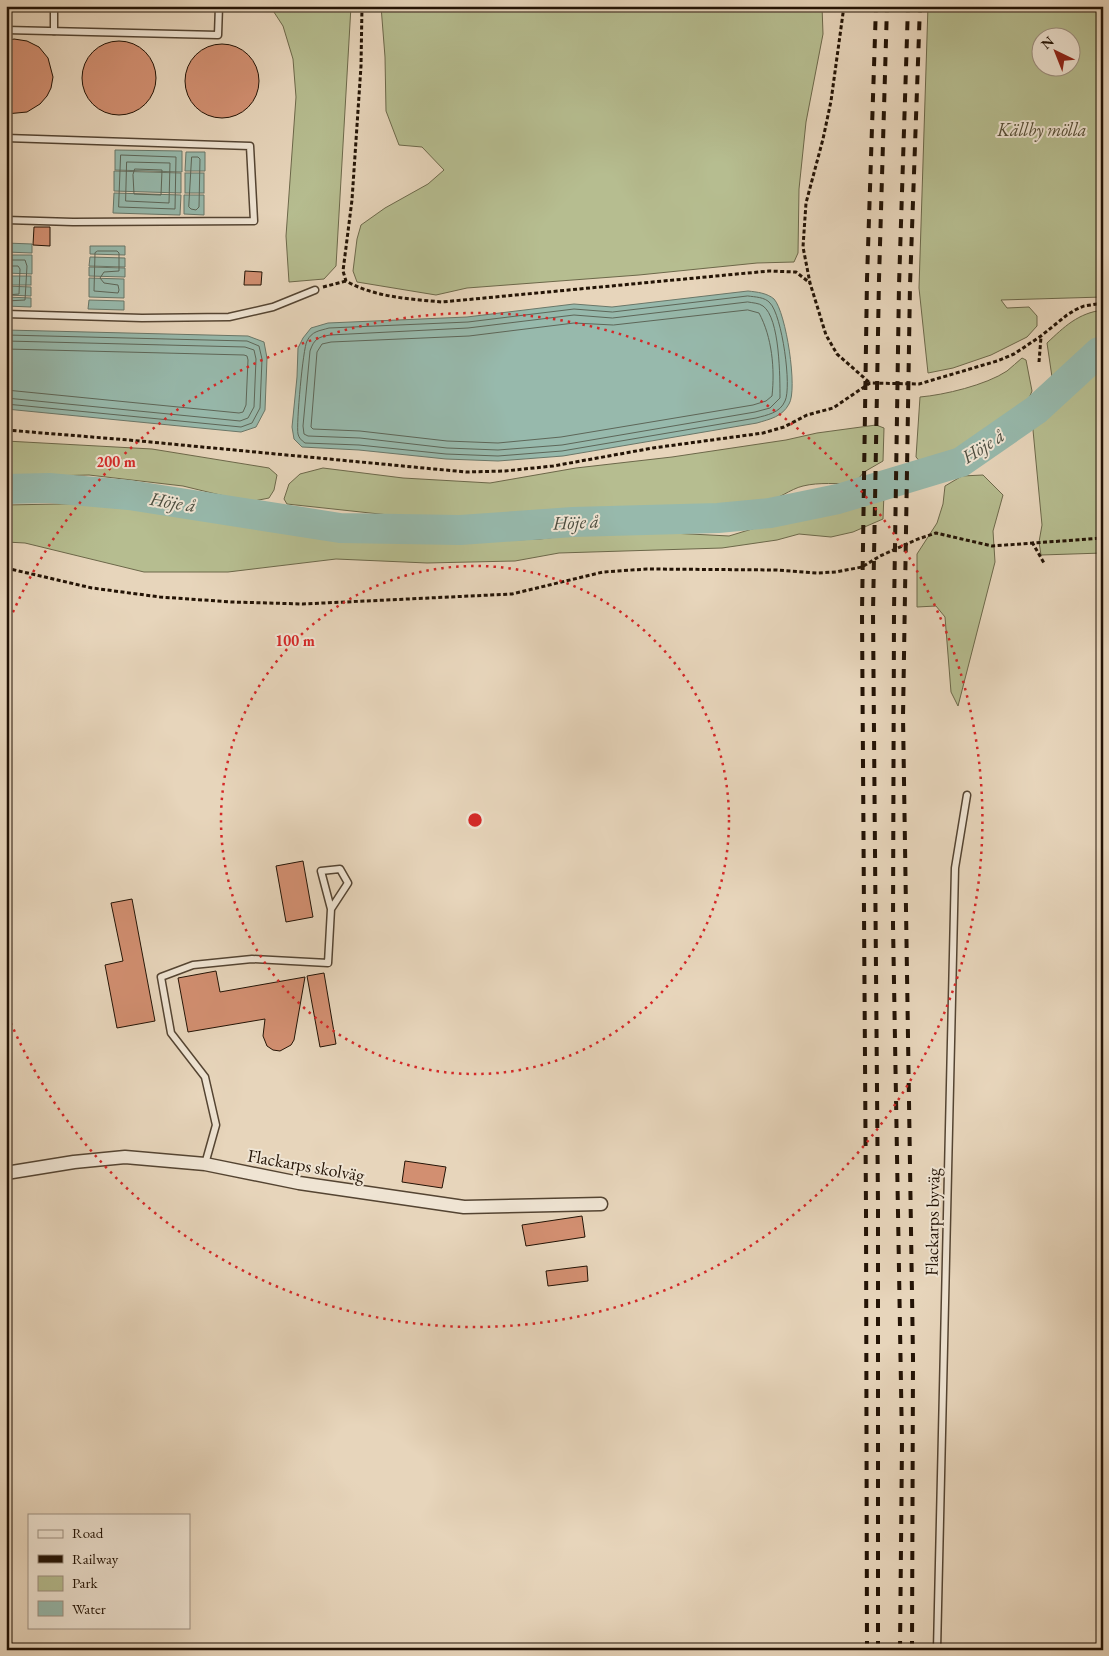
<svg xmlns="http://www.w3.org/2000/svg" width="1109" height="1656" viewBox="0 0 1109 1656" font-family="'EB Garamond',serif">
	<rect width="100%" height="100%" fill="#e7d5bb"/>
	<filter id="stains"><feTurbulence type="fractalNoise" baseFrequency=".004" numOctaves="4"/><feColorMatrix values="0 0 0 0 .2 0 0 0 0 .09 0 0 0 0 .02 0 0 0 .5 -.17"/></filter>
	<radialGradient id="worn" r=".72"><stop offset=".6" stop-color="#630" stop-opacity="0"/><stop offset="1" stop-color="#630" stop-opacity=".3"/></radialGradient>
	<!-- green -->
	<g fill="#b6bd90" stroke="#6c684a" fill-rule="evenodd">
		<polygon points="270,6 351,6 336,266 324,279 289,282 286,236 296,97 293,59 283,26"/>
		<polygon points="381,6 822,6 823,34 806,122 799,189 798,253 794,262 757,263 639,275 467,288 436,295 357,282 353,271 357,239 361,225 385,208 428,184 444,170 422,147 399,145 386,111 385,57"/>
		<path d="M 928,6 L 1103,6 L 1103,297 L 1001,300 L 1007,308 L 1029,307 L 1037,316 L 1037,326 L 1027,337 L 991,355 L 953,368 L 928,373 L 919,288 ZM 1042,38 L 1072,38 L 1072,68 L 1042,68 Z"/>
		<path d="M 1103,310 L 1103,343 L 1078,356 L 1059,376 L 1052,377 L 1047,343 C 1064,327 1078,313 1103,310 Z"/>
		<path d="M 1022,358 L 1026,360 L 1032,391 L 1025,408 L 967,443 L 946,458 L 932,464 L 922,464 L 916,457 L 920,397 C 944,395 986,385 1007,371 C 1012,367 1017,362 1022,358 Z"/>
		<polygon points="1103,364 1103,473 1099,476 1098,488 1103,492 1103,553 1041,555 1039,542 1042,525 1033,430 1078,381"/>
		<path d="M 876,425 L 884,428 L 883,461 L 864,472 L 854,484 C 838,484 819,482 803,486 C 790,489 778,500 764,502 C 748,504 733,501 718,509 L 660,506 L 538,512 L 491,517 L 398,516 L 287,504 L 284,499 L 289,484 L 300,474 L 323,468 L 403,478 L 490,483 L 576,468 L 672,457 L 786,440 L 817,433 Z"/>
		<polygon points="6,441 152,449 269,468 277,475 274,490 269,498 249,502 183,486 89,475 6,477"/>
		<polygon points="983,475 1003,495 993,531 995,562 958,706 951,692 945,617 936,606 917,607 917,554 937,523 943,504 945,486 962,476"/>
		<polygon points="884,493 883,519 853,532 831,537 799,534 777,540 722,548 559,553 515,561 427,563 336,559 228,572 144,572 25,543 6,542 6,505 111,503 236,525 329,534 403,541 486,541 540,539 613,530 729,536 805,513 856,503"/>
	</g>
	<!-- water -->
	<g fill="#97b9ac" stroke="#697769">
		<polygon points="115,150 182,151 182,172 115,170"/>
		<polygon points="186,152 205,152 205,171 185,171"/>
		<polygon points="114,171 181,173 181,193 114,191"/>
		<rect x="185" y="173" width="19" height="20"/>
		<polygon points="114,193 181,195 180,215 113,213"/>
		<polygon points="184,195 204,195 204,215 184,214"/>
		<polygon points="6,243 32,244 32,253 6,252"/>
		<polygon points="90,246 125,246 125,255 90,254"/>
		<polygon points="6,255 32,255 32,274 6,273 6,264 11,264 6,264"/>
		<polygon points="90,257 125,258 125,267 89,266"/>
		<polygon points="89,267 125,268 125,277 89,276"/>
		<rect x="6" y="276" width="25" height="9"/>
		<polygon points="89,278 124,279 124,298 89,297"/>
		<polygon points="6,286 31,287 31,296 6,295"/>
		<path d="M 748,291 C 757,292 767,293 774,299 C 786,312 798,390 789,404 C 782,417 770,419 757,423 L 563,456 L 498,461 L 446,459 L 359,450 L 302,447 L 294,439 L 292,427 L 297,377 L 298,348 L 303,338 L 311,328 L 328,323 L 467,317 L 574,304 L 612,307 Z"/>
		<polygon points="6,297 31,298 31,307 6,306"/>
		<polygon points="89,300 124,301 124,310 88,309"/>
		<polygon points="6,330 248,336 264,342 267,358 265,410 256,427 241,432 6,409"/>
	</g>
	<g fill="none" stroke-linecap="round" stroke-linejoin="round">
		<!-- shore -->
		<g stroke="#5d6658" stroke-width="1">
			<polygon points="121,155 176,157 175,209 119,207"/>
			<polygon points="192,157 198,157 200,159 199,207 196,210 191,209 189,207"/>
			<polygon points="127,162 170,163 169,203 126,201"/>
			<polygon points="135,169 162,170 161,195 134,194 133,175"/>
			<polygon points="98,251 117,251 119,253 119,271 104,272 100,278 104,283 118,285 119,290 118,293 94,291 95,253"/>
			<polyline points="6,260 25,260 27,266 25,300 6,301"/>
			<polyline points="6,266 18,266 20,269 19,294 6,295"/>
			<path d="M 748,296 C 755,297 765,297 770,303 C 782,315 792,387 785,401 C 780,413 767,415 756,418 L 562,451 L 498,456 L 446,454 L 359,445 L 305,443 C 301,440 299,438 298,434 C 296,425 303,348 307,341 C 312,331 319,331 329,328 L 468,322 L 574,309 L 612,312 Z"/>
			<path d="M 748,302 C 753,303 759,303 763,306 C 780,318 780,378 780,398 L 770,408 L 755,412 L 562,445 L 498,450 L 447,448 L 360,438 L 308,436 L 304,434 L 303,426 L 310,351 C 314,339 318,337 330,335 L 468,328 L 574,315 L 612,318 Z"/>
			<path d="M 748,310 L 759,313 C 772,337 775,369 772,396 L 766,401 L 753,405 L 561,437 L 498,443 L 447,441 L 360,431 L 313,429 L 311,427 L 317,352 L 322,344 L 331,342 L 469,336 L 574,323 L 613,325 Z"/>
			<polyline points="6,335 247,341 259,346 262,359 260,408 252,423 241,427 6,404"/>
			<polyline points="6,341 245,347 254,350 256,359 254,407 248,418 240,421 6,398"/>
			<polyline points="6,349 244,355 247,356 248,360 246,405 243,412 239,413 6,390"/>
		</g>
		<!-- river -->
		<polyline stroke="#97b9ac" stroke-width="30" points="6,489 49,488 129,495 340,528 460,530 573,522 718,518 770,513 838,499 961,462 1036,410 1099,352 1103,351"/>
	</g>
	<!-- building -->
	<g fill="#d28f71" stroke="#231305">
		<polygon points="14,39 27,41 39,47 48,58 53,77 51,88 47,96 40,104 27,112 6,114 6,41"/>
		<circle cx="119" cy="78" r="37"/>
		<circle cx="222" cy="81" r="37"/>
		<polygon points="34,227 50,227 50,246 33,245"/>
		<polygon points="245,271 262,272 261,285 244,285"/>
		<polygon points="303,861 313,917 286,922 276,866"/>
		<polygon points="132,899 155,1021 117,1028 105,965 123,961 111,903"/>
		<polygon points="216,971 220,992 305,977 294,1040 291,1045 280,1051 273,1050 267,1046 263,1036 265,1019 188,1032 178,978"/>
		<polygon points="324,973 336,1044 320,1047 307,976"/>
		<polygon points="405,1161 446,1167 442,1188 402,1182"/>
		<polygon points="582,1216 585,1237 526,1246 522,1225"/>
		<polygon points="587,1266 588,1281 548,1286 546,1271"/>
	</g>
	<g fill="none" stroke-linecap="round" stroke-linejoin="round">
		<!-- lane casing -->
		<g stroke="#544432" stroke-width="9">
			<g id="lane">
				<polyline points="6,30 218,35 219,6"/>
				<polyline points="54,31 54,6"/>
				<polyline points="6,138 250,146 254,221 73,222 6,220"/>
				<polyline points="6,314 142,318 229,317 273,307 315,290"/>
				<polyline points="205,1164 216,1125 205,1077 171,1033 161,977 193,965 252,959 328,963 331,909 348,883 340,869 321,871 331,909"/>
				<polyline points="937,1650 955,868 967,795"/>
			</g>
		</g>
		<!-- street casing -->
		<g stroke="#544432" stroke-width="15">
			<polyline id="street" points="6,1173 74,1162 125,1157 205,1164 299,1183 464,1207 601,1204"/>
		</g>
		<!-- path -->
		<g stroke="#231305" stroke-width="3" stroke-dasharray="4 2.5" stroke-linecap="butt">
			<path d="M 362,6 L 361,66 L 352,200 L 343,271 L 346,281 C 374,297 409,299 442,302 L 769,271 L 796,272 L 810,283"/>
			<polyline points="844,6 831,101 823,139 806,203 803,247 810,283 826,335 837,354 870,383"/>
			<polyline points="323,287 346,281"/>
			<polyline points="1039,362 1041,337"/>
			<polyline points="6,430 129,440 466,472 505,471 553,466 653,448 763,433 784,427 807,415 833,408 870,383 919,384 997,361 1014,354 1041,336 1067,315 1075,310 1084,306 1103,303"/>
			<polyline points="1032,542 1044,563"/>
			<polyline points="6,568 92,588 160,597 232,602 303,604 512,594 603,572 647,569 777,570 817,573 836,572 862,567 880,556 918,539 936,533 992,546 1103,538"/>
		</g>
		<!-- lane -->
		<use href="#lane" stroke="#efe4d3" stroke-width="6"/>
		<!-- street -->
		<use href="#street" stroke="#efe4d3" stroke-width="12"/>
		<!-- rail -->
		<g stroke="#231305" stroke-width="4" stroke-dasharray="9 9" stroke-linecap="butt">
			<polyline points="867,1650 866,1209 862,613 867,279 876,6"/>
			<polyline points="878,1650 878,1208 873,613 879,279 887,6"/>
			<polyline points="900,1650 902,1443 893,925 894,611 899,285 908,6"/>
			<polyline points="912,1650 913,1358 903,717 910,285 920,6"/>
		</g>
	</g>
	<!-- distance rings -->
	<g fill="none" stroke="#d62828" stroke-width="2.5" stroke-dasharray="2.5 5">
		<circle cx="475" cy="820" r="254"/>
		<path d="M7 626A507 507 0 1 1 7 1014"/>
	</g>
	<g text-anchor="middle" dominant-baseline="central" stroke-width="4" stroke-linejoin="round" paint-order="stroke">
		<!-- park labels -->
		<g font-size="18" font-style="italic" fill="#564e36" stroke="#efe4d3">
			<text x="1042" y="129">Källby mölla</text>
		</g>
		<!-- street labels -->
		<g font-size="18" fill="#231305" stroke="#efe4d3">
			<text transform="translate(306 1165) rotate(10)">Flackarps skolväg</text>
			<text transform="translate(932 1222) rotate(-89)">Flackarps byväg</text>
		</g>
		<!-- water labels -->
		<g font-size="19" font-style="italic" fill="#4c4d3f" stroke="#efe4d3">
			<text transform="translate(983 446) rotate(-33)">Höje å</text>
			<text transform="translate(173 502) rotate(9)">Höje å</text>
			<text transform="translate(576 522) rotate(-3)">Höje å</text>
		</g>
	</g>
	<circle cx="475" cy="820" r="8" fill="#d62828" stroke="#efe4d3" stroke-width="2.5"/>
	<g font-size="15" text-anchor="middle" font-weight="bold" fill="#d62828" stroke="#efe4d3" stroke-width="4" stroke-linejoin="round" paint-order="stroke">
		<text x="116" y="467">200 m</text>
		<text x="295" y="646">100 m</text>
	</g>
	<!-- margin -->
	<rect width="1109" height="1656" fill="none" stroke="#e7d5bb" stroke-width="25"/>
	<rect x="8" y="8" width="1094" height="1641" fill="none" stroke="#231305" stroke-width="2.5"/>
	<rect x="12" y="12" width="1084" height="1631" fill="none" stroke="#231305"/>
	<!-- legend -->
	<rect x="28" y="1514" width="162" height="115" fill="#efe4d3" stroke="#9d9081"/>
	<rect x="38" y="1530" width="25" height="8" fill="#efe4d3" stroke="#9d9081"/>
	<text x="72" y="1538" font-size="15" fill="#231305">Road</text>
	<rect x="38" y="1555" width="25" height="8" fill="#231305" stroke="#9d9081"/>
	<text x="72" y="1564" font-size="15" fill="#231305">Railway</text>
	<rect x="38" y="1576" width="25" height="15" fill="#b6bd90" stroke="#9d9081"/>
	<text x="72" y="1588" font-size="15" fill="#231305">Park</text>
	<rect x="38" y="1601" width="25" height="15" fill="#97b9ac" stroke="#9d9081"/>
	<text x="72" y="1614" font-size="15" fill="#231305">Water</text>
	<!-- north arrow -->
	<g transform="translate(1056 52) rotate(317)"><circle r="24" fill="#efe4d3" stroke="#9d9081"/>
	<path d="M0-4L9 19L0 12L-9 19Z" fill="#8f2418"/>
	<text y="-8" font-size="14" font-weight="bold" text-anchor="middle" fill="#231305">N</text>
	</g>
	<rect width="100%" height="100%" filter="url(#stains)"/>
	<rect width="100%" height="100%" fill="url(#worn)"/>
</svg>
